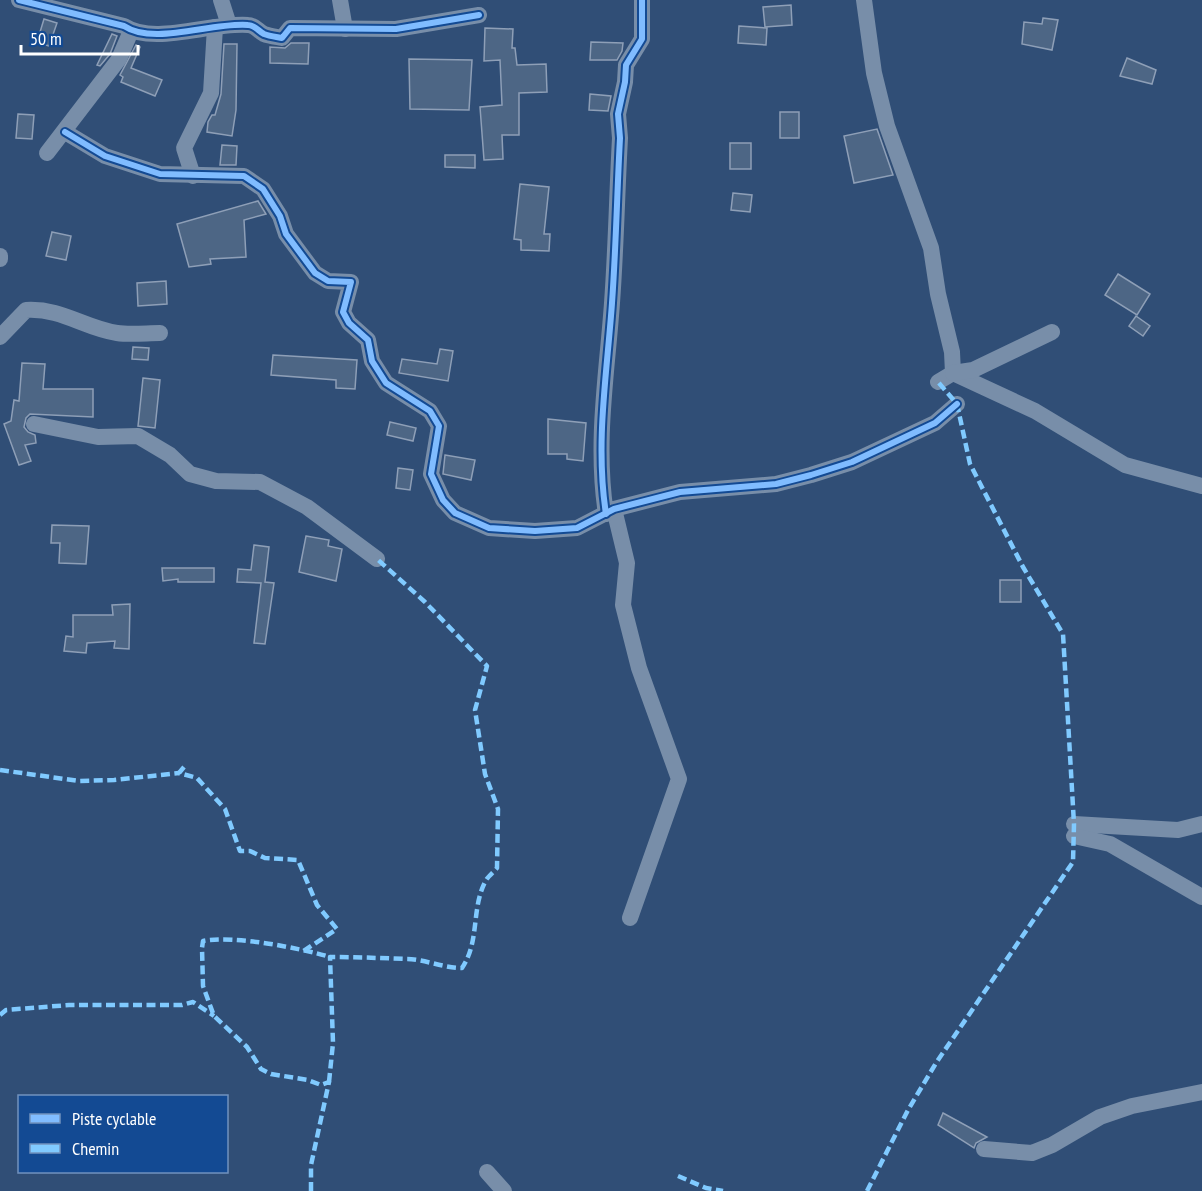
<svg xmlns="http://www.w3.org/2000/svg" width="1202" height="1191" viewBox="0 0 1202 1191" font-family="'PT Sans Narrow',sans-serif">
	<rect width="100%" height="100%" fill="#304e76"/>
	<!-- building -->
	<g fill="#4d6685" stroke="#8e9fb7" stroke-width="1.5">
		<polygon points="791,5 792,25 765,27 763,7"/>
		<polygon points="1043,18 1058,20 1052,50 1022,44 1024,22 1042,24"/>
		<polygon points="44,19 57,23 49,46 37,42"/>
		<polygon points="739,26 767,28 766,45 738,43"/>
		<polygon points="485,28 513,29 512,48 515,48 517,65 546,64 547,92 519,93 519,135 502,135 503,159 484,160 480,107 502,105 500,60 484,61"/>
		<polygon points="112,34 117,36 110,54 100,66 97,65"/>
		<polygon points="591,42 623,43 622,51 617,60 590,60"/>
		<polygon points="291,43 309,43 308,64 270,63 270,47 285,48"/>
		<polygon points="224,44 237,44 236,110 232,136 207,132 208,122 212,115 215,115 221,94"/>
		<polygon points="136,45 140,47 131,68 162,80 155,96 121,82 123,77 120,75"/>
		<polygon points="1127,58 1156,70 1152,84 1120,76"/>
		<polygon points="409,59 472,60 469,110 410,109"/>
		<polygon points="590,94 611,96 608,111 589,110"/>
		<rect x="780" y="112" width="19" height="26"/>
		<polygon points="18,114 34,115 32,139 16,138"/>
		<polygon points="877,129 893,175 854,183 844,136"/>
		<rect x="730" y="143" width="21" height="26"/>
		<polygon points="222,145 237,146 236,165 220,165"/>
		<polygon points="445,155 475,155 475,168 445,167"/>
		<polygon points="520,184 549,187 544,234 550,234 549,251 521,250 521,240 514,239"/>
		<polygon points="733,193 752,195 750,212 731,210"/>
		<polygon points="258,201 266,214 244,220 246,257 210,259 211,264 189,267 177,224"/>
		<polygon points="52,232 71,236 66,260 46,256"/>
		<polygon points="1118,274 1150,294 1137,315 1105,295"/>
		<polygon points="166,281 167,304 138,306 137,283"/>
		<polygon points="1136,316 1150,326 1143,336 1129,326"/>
		<polygon points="133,347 149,348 148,360 132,359"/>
		<polygon points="440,349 453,351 448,381 399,373 402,359 437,364"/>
		<polygon points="273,355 357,360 355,389 336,388 336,380 271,375"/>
		<polygon points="22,363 45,364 43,389 93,389 93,417 30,414 26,418 24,427 28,432 35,435 36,443 25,445 31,461 19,465 4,424 11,421 14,400 19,401"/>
		<polygon points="143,378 160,380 155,428 138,426"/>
		<polygon points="548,419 586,423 583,461 567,459 567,454 548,454"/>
		<polygon points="390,422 416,428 413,441 387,435"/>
		<polygon points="445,455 475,460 471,480 443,474"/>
		<polygon points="398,468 413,470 410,490 396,488"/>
		<polygon points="52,525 89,526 86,564 59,563 60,543 51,543"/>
		<polygon points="306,536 329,540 328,546 342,549 336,581 299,572"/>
		<polygon points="254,545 269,547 265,582 274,583 265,644 254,643 261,583 237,582 238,569 251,570"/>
		<polygon points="162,568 214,568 214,582 178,582 178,579 163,581"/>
		<rect x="1000" y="580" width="21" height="22"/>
		<polygon points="130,604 129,649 114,648 115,641 87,643 86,653 64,651 66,636 73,637 73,615 113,615 112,605"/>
		<polygon points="943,1113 987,1137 976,1143 974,1148 938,1125"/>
	</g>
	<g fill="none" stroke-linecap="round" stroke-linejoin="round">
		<!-- minor -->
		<g stroke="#788ea9" stroke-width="16">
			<path d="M 19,0 L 124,26 C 154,46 211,22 248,25 C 255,25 258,31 264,34 C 269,36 277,37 282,38 L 290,28 L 396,29 L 479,15"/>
			<polyline points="221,0 229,25"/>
			<polyline points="340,0 345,29"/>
			<polyline points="864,0 874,73 887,126 931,248 938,294 952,352 953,373 938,382"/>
			<polyline points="65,132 105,156 160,174 244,176 263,189 280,216 286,234 315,273 328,281 351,282 343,312 349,323 368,340 372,361 386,383 430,411 439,426 431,474 443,500 455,513 489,528 535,531 577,528 614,509 680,492 776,484 811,475 852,462 935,423 957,404"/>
			<polyline points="47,153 119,59 131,31"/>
			<polyline points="193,176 184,148 211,93 215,27"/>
			<polyline points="0,256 0,259"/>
			<path d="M 0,337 L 26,310 C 62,308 84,328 117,333 C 131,335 147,333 160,333"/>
			<polyline points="953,373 1035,411 1125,465 1202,486"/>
			<polyline points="953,373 973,370 1052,332"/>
			<polyline points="34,424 98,437 138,436 170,455 190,474 216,481 260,482 307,507 377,559"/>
			<polyline points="614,509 627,563 623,605 639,668 679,779 630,918"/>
			<path d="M 606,514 C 595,443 607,374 612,303 C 616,248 617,193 620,138 L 618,114 L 625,82 L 626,65 L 642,39 L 642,0"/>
			<polyline points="1074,824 1178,830 1202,824"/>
			<polyline points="1074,836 1110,844 1202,897"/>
			<polyline points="984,1149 1032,1153 1052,1145 1100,1117 1132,1106 1202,1092"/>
			<polyline points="487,1172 504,1191"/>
		</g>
		<!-- quiet -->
		<g stroke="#80caff" stroke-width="4.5" stroke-dasharray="9 4.5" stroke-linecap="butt">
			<polyline points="184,767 179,773 197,778 225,809 240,851 250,851 265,858 298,860 317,905 337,929 302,952"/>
			<polyline points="0,770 79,781 114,780 179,773"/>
			<polyline points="0,1015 6,1010 69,1005 182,1005 193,1002 214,1016"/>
			<path d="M 329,1082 L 333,1043 L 330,957 C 355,957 380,958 406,959 C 424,959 443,968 462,968 C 480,941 471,910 485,882 C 487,877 494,872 497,868 L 498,809 L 485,774 L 475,710 L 487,666 L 425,602 L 377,559"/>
			<polyline points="678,1176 706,1188 723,1191"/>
			<path d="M 311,1191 L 311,1165 L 329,1082 L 321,1085 L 308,1080 L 271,1074 L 261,1069 L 247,1047 L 214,1016 L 203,986 L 202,948 L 203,941 C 233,935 300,948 330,957"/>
			<polyline points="867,1191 908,1110 936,1063 1073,862 1074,824 1063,634 1023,567 970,464 957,404 938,382"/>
		</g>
		<!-- cycleway casing -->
		<g stroke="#134a93" stroke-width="10">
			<g id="cycleway">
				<path d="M 19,0 L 124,26 C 154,46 211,22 248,25 C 255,25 258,31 264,34 C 269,36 277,37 282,38 L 290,28 L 396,29 L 479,15"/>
				<polyline points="65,132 105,156 160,174 244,176 263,189 280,216 286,234 315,273 328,281 351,282 343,312 349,323 368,340 372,361 386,383 430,411 439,426 431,474 443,500 455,513 489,528 535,531 577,528 614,509 680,492 776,484 811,475 852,462 935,423 957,404"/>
				<path d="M 606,514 C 595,443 607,374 612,303 C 616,248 617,193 620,138 L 618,114 L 625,82 L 626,65 L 642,39 L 642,0"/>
			</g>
		</g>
		<!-- cycleway -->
		<use href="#cycleway" stroke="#80bcff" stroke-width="6"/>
	</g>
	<!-- legend -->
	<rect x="18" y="1095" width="210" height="78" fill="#134a93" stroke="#7192be" stroke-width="1.5"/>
	<rect x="30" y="1114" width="30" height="9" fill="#80bcff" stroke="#7192be" stroke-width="1.5"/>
	<text x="72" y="1125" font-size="18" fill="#ffffff">Piste cyclable</text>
	<rect x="30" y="1144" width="30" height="9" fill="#80caff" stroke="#7192be" stroke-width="1.5"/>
	<text x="72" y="1155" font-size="18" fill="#ffffff">Chemin</text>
	<!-- scale -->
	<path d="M21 45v9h117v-9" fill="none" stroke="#ffffff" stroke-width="3"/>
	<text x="30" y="45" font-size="18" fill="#ffffff" stroke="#134a93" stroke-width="4.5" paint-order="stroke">50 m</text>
</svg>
